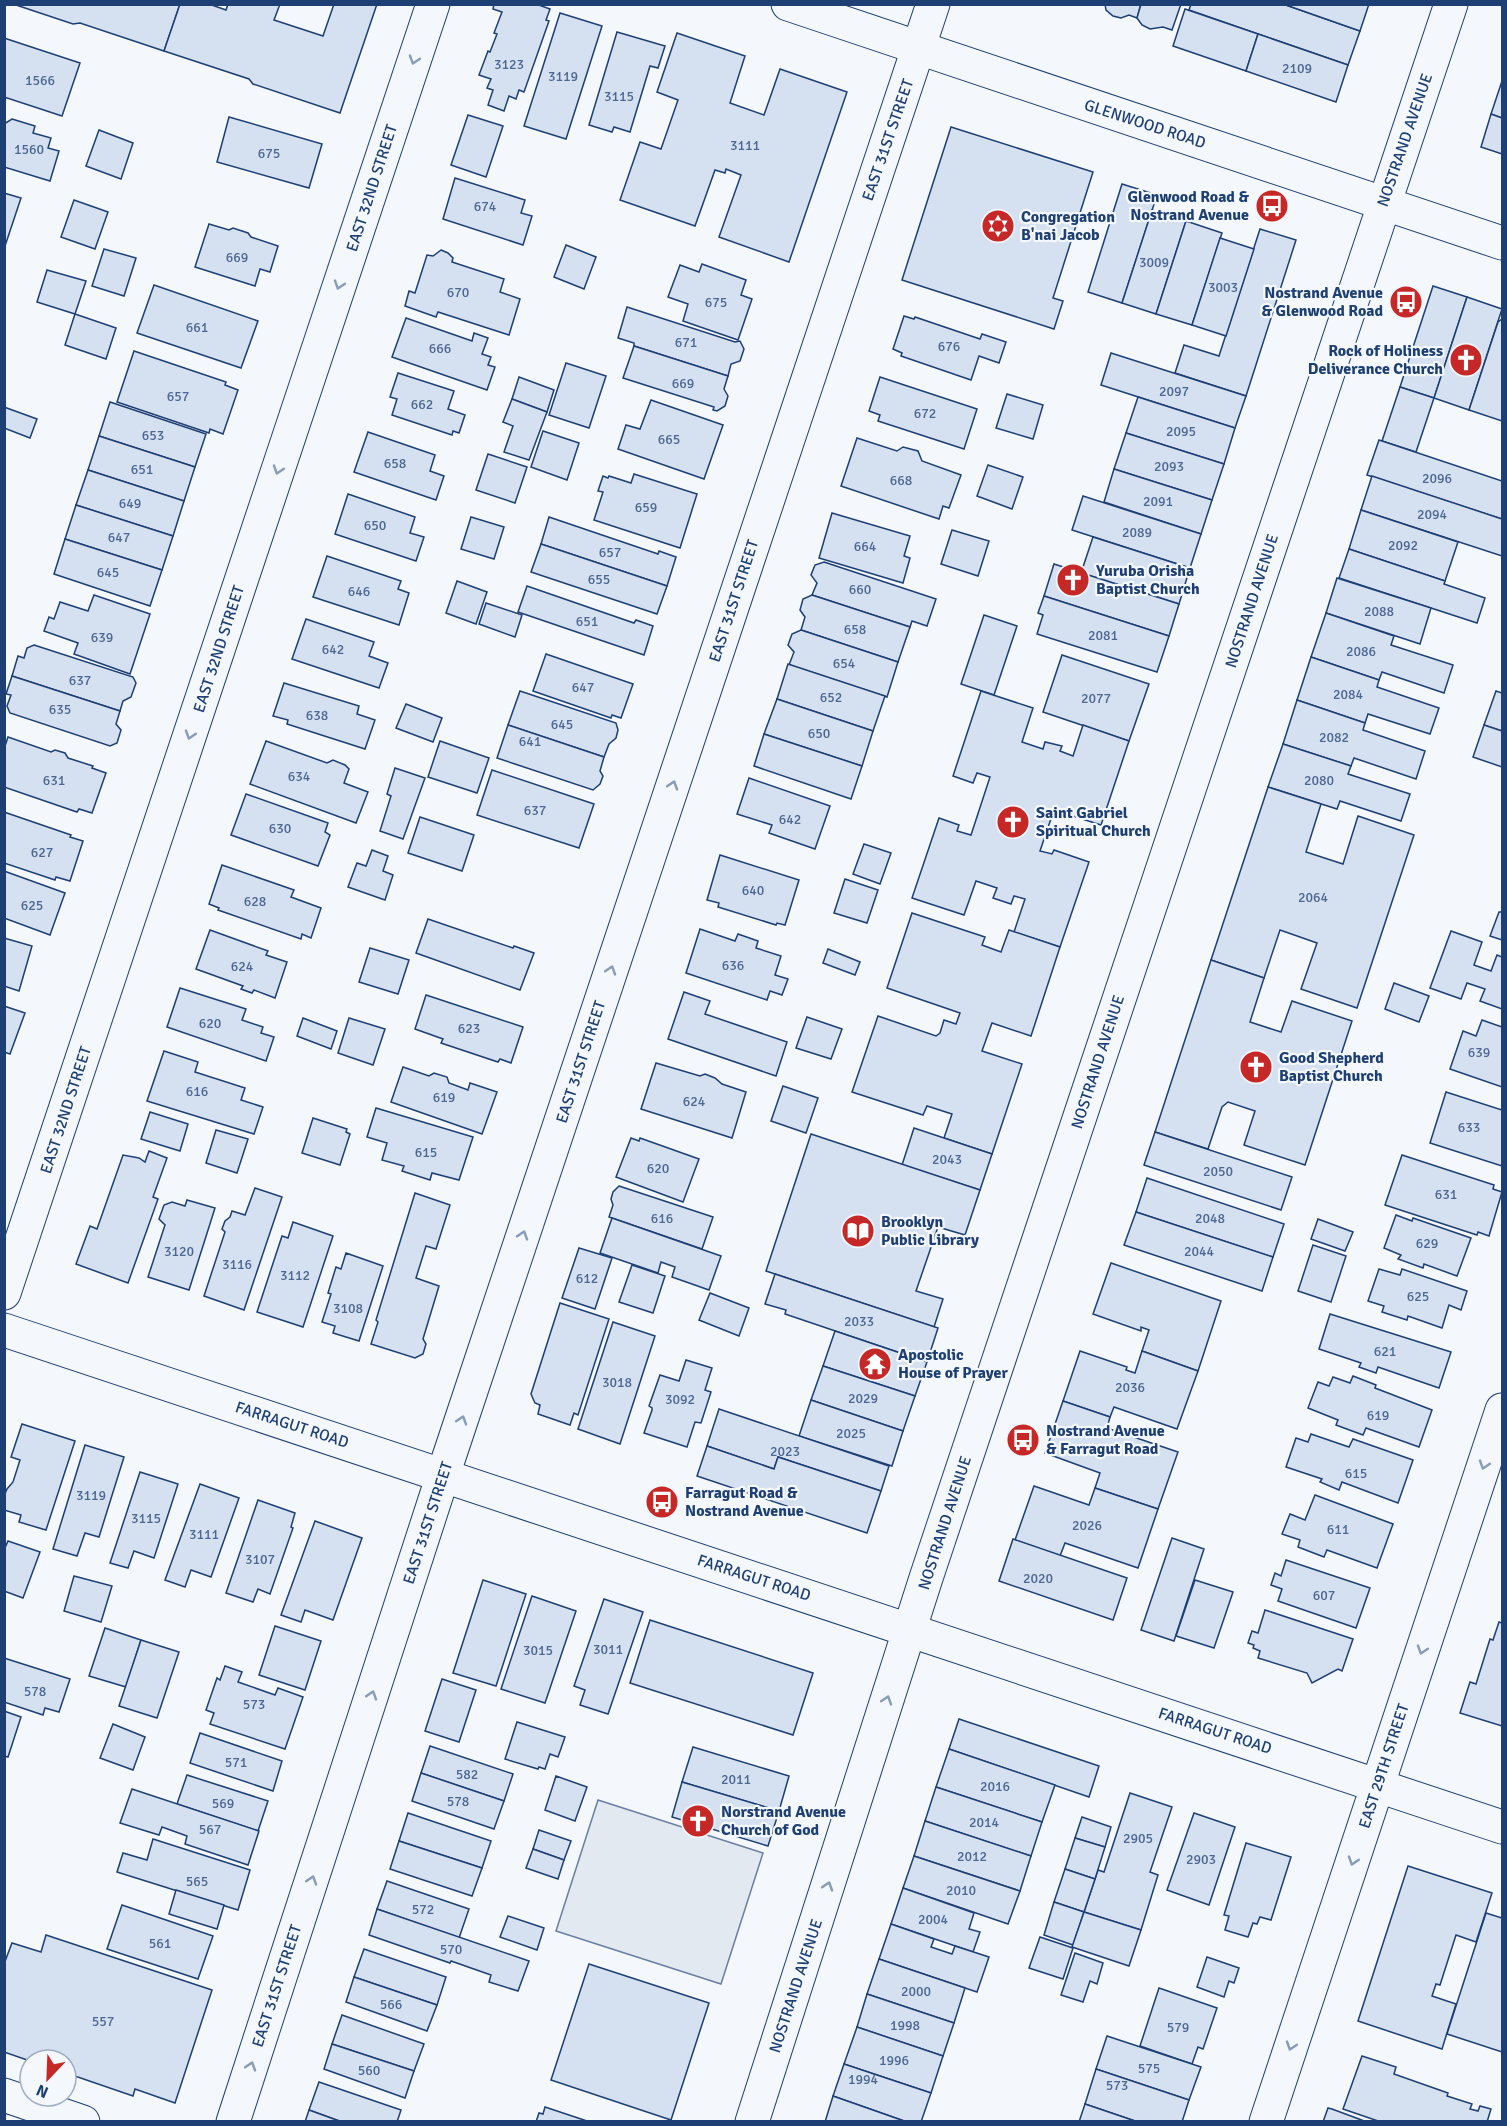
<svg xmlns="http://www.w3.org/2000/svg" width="1507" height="2126" viewBox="0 0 1507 2126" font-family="Signika,sans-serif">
	<rect width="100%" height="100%" fill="#f4f7fb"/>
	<!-- green -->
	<polygon fill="#e3e9f0" stroke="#687fa3" stroke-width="1.5" points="598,1800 763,1853 721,1984 556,1931"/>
	<!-- building -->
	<g fill="#d5e0f0" stroke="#1d3f73" stroke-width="1.5">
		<polygon points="13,4 180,4 164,51 80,23 73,24"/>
		<polygon points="180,4 209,4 226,10 228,4 280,4 274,20 323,36 334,4 377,4 340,113 253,84 249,79 164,51"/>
		<polygon points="494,4 536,4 550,9 546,20 549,21 524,92 519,90 516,99 509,96 504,111 488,105 493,90 487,88 491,79 479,75 488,51 490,52 497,34 494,33 502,12 493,9"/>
		<polygon points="1105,4 1141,4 1137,18 1129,15 1121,18 1113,16 1106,10"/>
		<polygon points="1141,4 1181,4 1172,30 1163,27 1150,29 1142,25 1137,18"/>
		<polygon points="1191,4 1283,4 1360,31 1348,65 1189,10"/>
		<polygon points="1283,4 1369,4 1360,31"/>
		<polygon points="1185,9 1258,34 1246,71 1173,46"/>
		<polygon points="560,13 602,26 566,139 524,126"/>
		<polygon points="617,32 665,46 658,68 650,66 630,132 614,127 612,132 589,125"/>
		<polygon points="677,33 745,56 730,103 764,115 780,69 847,92 789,262 719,237 741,175 726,169 725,173 715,170 695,226 620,200 640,142 661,149 678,100 657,92"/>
		<polygon points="1258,34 1348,65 1336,102 1246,71"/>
		<polygon points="4,38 80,63 62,116 4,97"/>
		<polygon points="1502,81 1502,118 1491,114"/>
		<polygon points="1491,114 1502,118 1502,154 1481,147"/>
		<polygon points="468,115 503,126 486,177 451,165"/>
		<polygon points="229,117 322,144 309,188 217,162"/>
		<polygon points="12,119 35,126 33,133 51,138 48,148 59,151 50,181 4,167 4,124"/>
		<polygon points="951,127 1093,172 1053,298 1063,301 1054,329 902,280"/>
		<polygon points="99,130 133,143 121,179 86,166"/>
		<polygon points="455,178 525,200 521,213 532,216 523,245 443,219"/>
		<polygon points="1122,184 1157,195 1122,303 1088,292"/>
		<polygon points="4,193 21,198 5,246 4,246"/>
		<polygon points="74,200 108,212 95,249 61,237"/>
		<polygon points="1152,210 1186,221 1156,314 1122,303"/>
		<polygon points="1186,221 1222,233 1192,325 1156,314"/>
		<polygon points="209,224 229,230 233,228 248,233 251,237 278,246 270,272 260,269 255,286 195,267"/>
		<polygon points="1260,229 1296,240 1246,396 1175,373 1184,345 1219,356"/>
		<polygon points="1220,238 1254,249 1226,336 1192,325"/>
		<polygon points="566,245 596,257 584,289 554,277"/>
		<polygon points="104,249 136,258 124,296 92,286"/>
		<polygon points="441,250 448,253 453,258 452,262 504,279 500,292 520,299 509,335 438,312 436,317 405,306 409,291 415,293 427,255 433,256"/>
		<polygon points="702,264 746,280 741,295 752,299 738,340 683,321 688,304 668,297 680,265 699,272"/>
		<polygon points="47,270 86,281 75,314 37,302"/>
		<polygon points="154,285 258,321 241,368 137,333"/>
		<polygon points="1433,286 1467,297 1434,398 1400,387"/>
		<polygon points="1467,297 1502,309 1469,410 1434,398"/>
		<polygon points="627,307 735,342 740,341 744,349 740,361 731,364 728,376 634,346 634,343 618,338"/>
		<polygon points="75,314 116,328 106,359 65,345"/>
		<polygon points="904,316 914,319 915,317 980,339 982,334 1006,342 999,363 979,356 971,380 901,356 902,353 893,349"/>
		<polygon points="406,318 472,341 474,333 488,338 482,354 491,357 488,365 495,367 487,390 392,357"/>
		<polygon points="1502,319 1502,421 1469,410 1498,322"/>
		<polygon points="634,346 728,376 724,389 728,396 725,406 717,411 713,410 714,407 623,378"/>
		<polygon points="134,351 226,382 225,385 238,390 223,434 210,429 209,433 117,402"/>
		<polygon points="1111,353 1246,396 1235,428 1101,385"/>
		<polygon points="566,363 606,376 589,428 549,415"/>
		<polygon points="398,373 454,391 448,409 465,415 459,433 453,431 452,435 392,415 397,399 390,397"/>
		<polygon points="519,377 554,390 547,412 512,399"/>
		<polygon points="880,377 977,409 964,449 878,421 880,415 869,411"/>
		<polygon points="1400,387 1434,398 1416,452 1382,441"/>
		<polygon points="1007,394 1043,405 1033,439 996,428"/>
		<polygon points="1138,397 1235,428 1224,464 1126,433"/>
		<polygon points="512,399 547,412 529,460 504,452 513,426 503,422"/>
		<polygon points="651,400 723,425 704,479 618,449 626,425 640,429"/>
		<polygon points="110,402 206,434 195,467 99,436"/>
		<polygon points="4,407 37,419 30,438 4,428"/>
		<polygon points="543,431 579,443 567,480 531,467"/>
		<polygon points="368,432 435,455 430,471 444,476 436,500 354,472"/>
		<polygon points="1126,433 1224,464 1212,500 1114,469"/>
		<polygon points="99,436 195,467 184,501 88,470"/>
		<polygon points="857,438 897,451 903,447 918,451 922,461 961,475 949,508 943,506 939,519 841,486"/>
		<polygon points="1379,440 1502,481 1502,519 1367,475"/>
		<polygon points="488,454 527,467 515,503 476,490"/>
		<polygon points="988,465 1023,477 1012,509 977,496"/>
		<polygon points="1114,469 1212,500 1201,534 1104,502"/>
		<polygon points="88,470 184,501 173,536 76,505"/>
		<polygon points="634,474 697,494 680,548 594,520 603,492 598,491 603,476 608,478 609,476 631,483"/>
		<polygon points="1372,476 1502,519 1502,556 1361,510"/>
		<polygon points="348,494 415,517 410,533 424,537 416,561 335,534"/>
		<polygon points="1083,496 1201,534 1190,568 1072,530"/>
		<polygon points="76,505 173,536 162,570 65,539"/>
		<polygon points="1361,510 1458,542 1445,581 1349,549"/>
		<polygon points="832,513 910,536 904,556 910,558 903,583 819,558"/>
		<polygon points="471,517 504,527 494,559 461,549"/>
		<polygon points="549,517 658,554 659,551 676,557 667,586 541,544"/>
		<polygon points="952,530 989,541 978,576 941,564"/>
		<polygon points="1093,537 1190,568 1179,604 1081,573"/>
		<polygon points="65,539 162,570 150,606 54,574"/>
		<polygon points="541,544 667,586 657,614 531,572"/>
		<polygon points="1349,549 1445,581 1444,584 1485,598 1477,623 1339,578"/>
		<polygon points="327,556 401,581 398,589 409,593 399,625 313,597"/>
		<polygon points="824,562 936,599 927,626 912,621 910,627 812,595 817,583 811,575 815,565"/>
		<polygon points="1054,564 1179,604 1169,636 1044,596"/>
		<polygon points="1337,578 1431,608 1420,644 1326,613"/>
		<polygon points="457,581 487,592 476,624 446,613"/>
		<polygon points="527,586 634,623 636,620 653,626 644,655 518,612"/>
		<polygon points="94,595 150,614 130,674 74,654 78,643 44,631 49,617 54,619 60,602 88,611"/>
		<polygon points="812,595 910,627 898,662 801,630 805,617 800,610 803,599"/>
		<polygon points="1044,596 1169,636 1157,672 1037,634 1043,615 1038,613"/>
		<polygon points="486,603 522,615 515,637 479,624"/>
		<polygon points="1326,613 1394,636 1391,645 1453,665 1444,693 1382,672 1379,680 1311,657"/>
		<polygon points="984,615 1017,626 994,695 961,684"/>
		<polygon points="306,619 374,642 369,656 388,663 379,688 292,659"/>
		<polygon points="801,630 898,662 887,697 789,665 794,652 788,645 792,634"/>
		<polygon points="34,645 133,677 136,683 131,697 123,701 120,711 12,676 18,656 24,658 27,648"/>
		<polygon points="546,654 633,684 621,718 612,715 611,718 533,691"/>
		<polygon points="1062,655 1149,684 1129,741 1043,712"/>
		<polygon points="1311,657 1379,680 1377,687 1439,708 1430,734 1368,714 1365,723 1297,700"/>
		<polygon points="788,664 885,696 873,731 777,699"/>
		<polygon points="12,676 120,711 116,724 121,730 117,743 110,746 10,713 7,706 11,695 6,694"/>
		<polygon points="284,683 359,706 357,714 375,720 365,749 287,724 288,720 273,716"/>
		<polygon points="520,691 616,723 618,730 616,738 609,744 604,757 508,725"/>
		<polygon points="981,691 1033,708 1022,742 1043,749 1045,742 1062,746 1060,751 1073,756 1083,725 1129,741 1101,825 1054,810 1040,851 1052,854 1054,850 1089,862 1060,947 1014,932 1025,899 1014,896 1011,904 993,898 997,888 976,881 964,915 912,898 939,818 959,825 957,831 971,835 990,777 977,773 973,783 953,776"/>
		<polygon points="1496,691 1502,693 1502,731 1484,725"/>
		<polygon points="777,699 873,731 862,766 764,734"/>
		<polygon points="1297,700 1365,723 1363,730 1425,751 1416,779 1354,758 1351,766 1283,744"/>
		<polygon points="406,704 442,718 433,742 396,728"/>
		<polygon points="508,725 604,757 600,771 603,776 600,784 593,790 497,758"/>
		<polygon points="1484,725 1502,731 1502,767 1473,757"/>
		<polygon points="764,734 862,766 851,799 754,766"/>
		<polygon points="8,737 51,752 55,750 65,753 68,758 93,766 92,768 106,773 92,813 79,809 77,812 4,787 4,749"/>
		<polygon points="266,741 327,763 333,760 345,765 349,769 344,783 368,792 356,823 250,784"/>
		<polygon points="440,741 489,758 477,793 428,777"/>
		<polygon points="1283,744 1351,766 1348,774 1410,794 1401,821 1340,801 1337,809 1268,787"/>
		<polygon points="395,768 425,778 403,839 380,831 391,796 387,794"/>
		<polygon points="492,770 594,804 579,848 477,815"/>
		<polygon points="749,778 830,806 815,849 769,833 772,825 737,814"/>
		<polygon points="1268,787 1321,804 1306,852 1343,864 1358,816 1414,835 1357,1008 1301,989 1317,943 1280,930 1264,978 1211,960"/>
		<polygon points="246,794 328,823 325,832 330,835 318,866 231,835"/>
		<polygon points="4,812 71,835 70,837 83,841 70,881 56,877 55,880 4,863"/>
		<polygon points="420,817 474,835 462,871 408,853"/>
		<polygon points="864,844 891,853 880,884 853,874"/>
		<polygon points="372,850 388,856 383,871 393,875 385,900 348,887 357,863 366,866"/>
		<polygon points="720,855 799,880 785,925 777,923 776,925 718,907 719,903 707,900"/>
		<polygon points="222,865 294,890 291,897 321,908 311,938 302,934 301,939 218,910 219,908 209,904"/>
		<polygon points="4,871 65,893 50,935 4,918"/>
		<polygon points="845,879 878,890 867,923 834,913"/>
		<polygon points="1499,912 1502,912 1502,940 1490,936"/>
		<polygon points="912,913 985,937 982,945 1001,952 1009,930 1060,947 1031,1036 992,1023 982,1051 1022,1064 992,1154 944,1138 952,1114 927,1106 923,1115 852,1092 878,1016 936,1036 940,1033 944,1020 956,1024 960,1013 887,988"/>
		<polygon points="428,919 513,948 514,946 534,953 520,990 416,953"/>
		<polygon points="700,929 735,941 738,934 758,941 756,948 781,956 775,975 788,979 782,995 770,991 767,1000 686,973"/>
		<polygon points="210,930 268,951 266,955 287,962 275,998 254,990 252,993 241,989 243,986 196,969"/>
		<polygon points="1451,931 1482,942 1474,965 1491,971 1497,955 1502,957 1502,1009 1480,1001 1485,989 1467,983 1461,999 1430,988"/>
		<polygon points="4,938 32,946 19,991 4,986"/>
		<polygon points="370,948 409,960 398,994 359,982"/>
		<polygon points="828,949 860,962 855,975 823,963"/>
		<polygon points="1211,960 1264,978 1250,1022 1281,1032 1292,1001 1352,1021 1305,1165 1244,1145 1255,1111 1228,1102 1222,1107 1208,1149 1155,1132"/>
		<polygon points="1394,983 1429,996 1419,1022 1385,1009"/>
		<polygon points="180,988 246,1009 242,1020 263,1027 261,1033 274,1037 266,1061 167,1027"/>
		<polygon points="684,992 710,1001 705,1014 787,1042 776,1076 668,1039"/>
		<polygon points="426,995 523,1027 511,1063 500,1059 498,1062 441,1043 443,1039 415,1029"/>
		<polygon points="4,1006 25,1013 10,1054 4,1052"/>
		<polygon points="807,1017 842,1029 831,1059 796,1048"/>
		<polygon points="303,1018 337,1031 331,1049 297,1036"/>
		<polygon points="349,1018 385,1029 373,1065 338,1053"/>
		<polygon points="1482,1020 1502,1027 1502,1087 1450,1069 1463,1031 1476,1036"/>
		<polygon points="164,1051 198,1062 195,1072 245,1088 241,1100 263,1107 254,1134 147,1101"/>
		<polygon points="656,1063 700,1076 705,1074 715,1078 722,1084 746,1092 732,1138 641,1109"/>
		<polygon points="403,1067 429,1076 434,1073 447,1077 449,1083 468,1090 470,1083 497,1092 482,1134 391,1102"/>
		<polygon points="783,1086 818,1098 806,1133 771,1121"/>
		<polygon points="1446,1092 1502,1110 1502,1166 1430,1143"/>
		<polygon points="376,1108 473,1137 459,1180 432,1173 430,1180 402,1171 404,1166 382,1160 387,1143 367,1137"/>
		<polygon points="150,1112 188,1124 180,1151 141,1139"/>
		<polygon points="313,1118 347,1129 346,1132 350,1134 340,1165 302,1153"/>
		<polygon points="914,1128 992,1154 980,1190 902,1165"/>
		<polygon points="216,1130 248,1139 237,1173 206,1163"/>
		<polygon points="1155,1132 1292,1177 1281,1210 1144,1165"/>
		<polygon points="811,1134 980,1190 965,1235 938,1227 916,1291 943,1299 934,1327 766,1271"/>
		<polygon points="631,1138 639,1141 640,1138 699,1159 683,1202 616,1177"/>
		<polygon points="149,1151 167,1158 153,1197 158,1199 128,1283 76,1264 90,1226 97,1229 123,1155 139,1158 145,1162"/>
		<polygon points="1402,1155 1494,1185 1493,1189 1502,1192 1489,1236 1478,1232 1477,1235 1385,1205"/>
		<polygon points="1147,1178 1284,1224 1273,1257 1136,1212"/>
		<polygon points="619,1186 713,1217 702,1249 609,1217 613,1205 611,1199 613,1192"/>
		<polygon points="255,1188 282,1197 244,1310 204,1296 225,1232 222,1229 225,1221 230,1217 232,1211 245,1215"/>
		<polygon points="415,1193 450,1205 436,1249 426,1246 416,1278 439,1286 423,1339 426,1344 423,1354 415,1358 371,1344 378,1322 376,1320"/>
		<polygon points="187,1200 215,1208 189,1290 148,1277 165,1225 159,1219 164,1205 172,1202 185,1206"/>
		<polygon points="1136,1212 1273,1257 1262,1291 1124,1245"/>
		<polygon points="1396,1215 1412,1221 1413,1218 1471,1238 1457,1276 1424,1264 1423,1268 1398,1259 1401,1255 1384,1248"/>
		<polygon points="612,1218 721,1256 709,1290 672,1277 675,1267 661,1262 658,1273 600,1253"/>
		<polygon points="1318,1219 1353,1232 1345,1251 1311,1239"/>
		<polygon points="293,1222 333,1236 303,1327 257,1312 282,1236 288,1238"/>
		<polygon points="1313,1245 1346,1256 1331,1302 1298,1291"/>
		<polygon points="579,1248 612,1258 595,1309 562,1298"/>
		<polygon points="346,1253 383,1266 359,1341 333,1333 335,1326 322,1322 331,1294 328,1293 336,1267 341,1269"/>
		<polygon points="1111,1263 1221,1301 1198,1371 1142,1351 1149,1330 1141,1327 1141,1331 1093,1314"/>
		<polygon points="632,1265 665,1276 653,1313 619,1302"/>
		<polygon points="1379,1269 1400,1275 1402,1269 1467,1291 1461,1310 1449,1305 1442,1328 1408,1316 1407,1320 1382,1312 1384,1306 1368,1301"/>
		<polygon points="775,1274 938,1328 927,1362 785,1314 786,1310 765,1304"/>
		<polygon points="710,1293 749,1308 739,1336 699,1320"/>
		<polygon points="560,1303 609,1319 578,1415 574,1413 570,1425 538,1414 540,1405 535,1403 531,1394"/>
		<polygon points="1330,1314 1451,1352 1439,1388 1378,1367 1376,1373 1359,1367 1361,1363 1319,1349"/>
		<polygon points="613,1322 655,1336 620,1444 578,1429"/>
		<polygon points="835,1331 927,1362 915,1396 823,1366"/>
		<polygon points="1080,1351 1127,1367 1126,1370 1135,1373 1142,1351 1198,1371 1177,1429 1114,1407 1110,1417 1063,1401"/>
		<polygon points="686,1360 712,1368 705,1390 711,1392 701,1423 695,1422 687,1447 644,1433 652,1410 652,1408 649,1406 660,1375 679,1381"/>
		<polygon points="823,1366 915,1396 903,1431 811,1400"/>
		<polygon points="1353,1376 1376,1385 1375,1388 1432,1410 1419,1447 1366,1428 1363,1435 1336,1425 1338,1420 1308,1408 1318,1382 1329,1386 1333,1377 1350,1383"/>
		<polygon points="811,1400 903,1431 892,1466 799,1436"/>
		<polygon points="1063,1401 1110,1417 1107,1428 1178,1452 1158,1509 1095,1488 1100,1473 1045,1453"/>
		<polygon points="719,1409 889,1466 881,1491 778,1457 774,1469 707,1446"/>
		<polygon points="22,1424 75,1441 46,1530 19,1522 21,1515 4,1510 4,1496 7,1489 13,1482 20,1460 11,1457"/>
		<polygon points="1311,1434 1349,1447 1353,1439 1413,1460 1398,1503 1342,1482 1339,1490 1320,1482 1322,1479 1286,1467 1296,1438 1308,1442"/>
		<polygon points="85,1445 124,1457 99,1537 85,1533 77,1556 53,1549"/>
		<polygon points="707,1446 774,1469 778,1457 881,1491 867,1533 697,1476"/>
		<polygon points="140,1472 178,1484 154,1558 134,1551 128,1568 110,1563"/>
		<polygon points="200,1484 239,1498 211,1577 191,1570 185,1587 165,1580"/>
		<polygon points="1034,1486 1089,1505 1095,1488 1158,1509 1138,1568 1065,1543 1060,1556 1015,1540"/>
		<polygon points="1315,1495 1393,1524 1377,1568 1327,1550 1324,1557 1298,1547 1300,1540 1282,1534 1290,1514 1305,1520"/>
		<polygon points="258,1500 295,1513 291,1527 293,1528 270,1594 258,1589 253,1602 226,1593"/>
		<polygon points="315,1521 362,1538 333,1620 305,1610 301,1622 281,1615"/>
		<polygon points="1172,1538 1204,1549 1174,1641 1141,1630"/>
		<polygon points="1013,1539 1127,1578 1113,1620 999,1581"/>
		<polygon points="8,1541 40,1552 23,1598 4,1591 4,1550"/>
		<polygon points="1286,1560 1370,1588 1356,1628 1278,1601 1282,1589 1271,1585 1275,1573 1281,1576"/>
		<polygon points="74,1576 112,1586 101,1622 64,1611"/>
		<polygon points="483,1580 526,1594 496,1686 453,1673"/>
		<polygon points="1195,1580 1233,1592 1214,1648 1176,1636"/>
		<polygon points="532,1596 576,1611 545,1703 501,1689"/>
		<polygon points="604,1599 643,1612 608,1714 580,1705 585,1690 574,1686"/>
		<polygon points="1265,1610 1353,1639 1342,1671 1338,1669 1312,1683 1307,1673 1258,1658 1260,1651 1253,1648 1254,1645 1248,1643 1252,1631 1258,1633"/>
		<polygon points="650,1620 813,1673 793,1735 630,1683"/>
		<polygon points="1499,1622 1502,1623 1502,1726 1460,1713 1470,1682 1476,1684 1490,1639 1493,1640"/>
		<polygon points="275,1626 321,1641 305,1690 259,1675"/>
		<polygon points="105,1628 141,1640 126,1687 89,1676"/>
		<polygon points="141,1640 179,1652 157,1718 119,1706"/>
		<polygon points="4,1658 70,1679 59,1712 45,1708 43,1715 4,1702"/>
		<polygon points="225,1666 242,1672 238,1682 275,1695 278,1688 303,1697 285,1749 210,1724 214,1713 206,1710 217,1678 220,1680"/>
		<polygon points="442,1679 476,1690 459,1742 425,1731"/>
		<polygon points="4,1711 21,1717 8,1757 4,1756"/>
		<polygon points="959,1719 1099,1766 1089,1797 949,1749"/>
		<polygon points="517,1722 565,1737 558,1757 550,1754 545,1769 539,1767 538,1769 505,1759"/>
		<polygon points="113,1724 145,1737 133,1770 100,1758"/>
		<polygon points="200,1733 282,1761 273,1791 190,1763"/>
		<polygon points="430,1746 513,1774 504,1801 421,1773"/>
		<polygon points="693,1747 789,1776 779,1811 682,1782"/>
		<polygon points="949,1749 1055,1785 1042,1822 936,1787"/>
		<polygon points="421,1773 504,1801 494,1829 412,1801"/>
		<polygon points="187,1775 268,1801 258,1831 177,1804"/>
		<polygon points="556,1776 587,1787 575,1821 545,1810"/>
		<polygon points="682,1782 779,1811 768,1846 672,1817"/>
		<polygon points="936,1787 1042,1822 1031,1856 925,1821"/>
		<polygon points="132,1789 259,1831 248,1865 185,1844 187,1836 162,1827 159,1835 120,1823"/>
		<polygon points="1130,1793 1172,1807 1150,1872 1158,1875 1141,1930 1084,1912 1098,1870 1104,1872"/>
		<polygon points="408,1813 491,1841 482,1868 399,1841"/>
		<polygon points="1194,1813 1235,1827 1209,1905 1167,1890"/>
		<polygon points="1082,1817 1111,1827 1105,1847 1075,1838"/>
		<polygon points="925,1821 1031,1856 1020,1891 914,1856"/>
		<polygon points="539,1830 571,1841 564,1860 533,1849"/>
		<polygon points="1075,1838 1105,1847 1095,1879 1065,1869"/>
		<polygon points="153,1839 250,1870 238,1910 117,1872 123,1853 147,1860"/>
		<polygon points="399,1841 482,1868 472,1896 390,1869"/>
		<polygon points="1246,1843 1291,1857 1271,1920 1260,1917 1257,1924 1253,1923 1248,1937 1225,1930 1229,1916 1224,1915"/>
		<polygon points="533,1849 564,1860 558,1879 526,1868"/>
		<polygon points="914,1856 1020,1891 1008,1924 903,1888"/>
		<polygon points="1408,1866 1492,1893 1476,1942 1456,1935 1440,1985 1436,1984 1432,1996 1456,2004 1442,2049 1358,2021"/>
		<polygon points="1065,1869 1095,1879 1084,1912 1054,1902"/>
		<polygon points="387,1881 469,1909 459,1938 377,1909"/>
		<polygon points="903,1888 974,1913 969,1929 980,1932 973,1952 891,1924"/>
		<polygon points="176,1890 224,1905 217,1929 169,1914"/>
		<polygon points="1054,1902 1084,1912 1073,1945 1044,1935"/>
		<polygon points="122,1905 213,1936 198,1979 107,1949"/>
		<polygon points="377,1909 529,1961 518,1991 489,1982 491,1975 451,1961 450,1963 369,1935"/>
		<polygon points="1084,1912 1141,1930 1129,1966 1072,1947"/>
		<polygon points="1486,1913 1502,1918 1502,2052 1447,2034"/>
		<polygon points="508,1916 544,1928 537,1950 500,1937"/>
		<polygon points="891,1924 934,1939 931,1947 952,1954 955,1946 989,1957 977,1992 879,1959"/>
		<polygon points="46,1935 212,1990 175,2103 135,2089 133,2096 66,2073 66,2060 30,2061 4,2052 4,1964 12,1943 41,1952"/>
		<polygon points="1040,1937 1073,1948 1063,1979 1029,1968"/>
		<polygon points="364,1949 446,1977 437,2005 354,1977"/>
		<polygon points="1075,1953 1103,1963 1097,1984 1090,1981 1083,2002 1061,1995"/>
		<polygon points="1207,1957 1239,1968 1234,1983 1229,1981 1224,1997 1197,1987"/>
		<polygon points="879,1959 965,1988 954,2023 867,1994"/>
		<polygon points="589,1964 709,2003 671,2120 551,2080"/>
		<polygon points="354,1977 437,2005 427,2031 346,2002"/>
		<polygon points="1159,1988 1217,2008 1203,2049 1198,2047 1192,2064 1140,2046"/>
		<polygon points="867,1994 954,2023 943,2056 857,2027"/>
		<polygon points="342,2015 424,2044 414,2071 332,2044"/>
		<polygon points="857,2027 943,2056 931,2093 844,2064"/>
		<polygon points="1107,2036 1201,2067 1189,2100 1096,2069"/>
		<polygon points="332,2044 414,2071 405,2098 324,2069"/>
		<polygon points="1362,2056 1396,2067 1394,2074 1448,2093 1447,2096 1472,2104 1470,2109 1478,2111 1480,2106 1491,2109 1487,2122 1381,2122 1343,2109"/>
		<polygon points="844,2064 931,2093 921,2122 907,2122 833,2096"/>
		<polygon points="1096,2069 1189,2100 1182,2122 1138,2122 1085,2104"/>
		<polygon points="319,2082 401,2110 397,2122 342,2122 309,2110"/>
		<polygon points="833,2096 907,2122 825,2122"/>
		<polygon points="1085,2104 1138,2122 1079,2122"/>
		<polygon points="545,2107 590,2122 536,2122 539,2113 543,2114"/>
		<polygon points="1328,2108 1332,2109 1367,2122 1323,2122"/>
		<polygon points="309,2110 342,2122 305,2122"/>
	</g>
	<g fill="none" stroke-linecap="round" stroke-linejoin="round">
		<!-- minor casing -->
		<g stroke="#1d3f73" stroke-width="35">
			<g id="minor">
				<polyline points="788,4 1502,243"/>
				<polyline points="4,1293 433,4"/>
				<polyline points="4,1330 1502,1827"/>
				<polyline points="4,2095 83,2122"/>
				<polyline points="233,2122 443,1475 933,4"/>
				<polyline points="1266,2122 1502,1410"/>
			</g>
		</g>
		<!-- major casing -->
		<g stroke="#1d3f73" stroke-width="35">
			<polyline id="major" points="752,2122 926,1578 1451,4"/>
		</g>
		<!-- minor -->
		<use href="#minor" stroke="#f4f7fb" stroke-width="33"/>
		<!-- major -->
		<use href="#major" stroke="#f4f7fb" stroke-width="33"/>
	</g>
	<!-- one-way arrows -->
	<defs><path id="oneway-chevron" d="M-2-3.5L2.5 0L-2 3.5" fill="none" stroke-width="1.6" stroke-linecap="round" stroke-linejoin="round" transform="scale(1.5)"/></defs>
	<g stroke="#889bb7">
		<use href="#oneway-chevron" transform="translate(414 60) rotate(108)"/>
		<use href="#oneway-chevron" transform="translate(339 285) rotate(108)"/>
		<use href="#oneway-chevron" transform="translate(278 470) rotate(108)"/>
		<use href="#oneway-chevron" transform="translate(190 735) rotate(108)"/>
		<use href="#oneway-chevron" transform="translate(673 785) rotate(-72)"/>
		<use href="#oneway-chevron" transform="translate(611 970) rotate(-72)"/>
		<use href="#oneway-chevron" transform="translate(523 1235) rotate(-72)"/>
		<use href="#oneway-chevron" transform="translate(462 1420) rotate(-72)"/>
		<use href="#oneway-chevron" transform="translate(1484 1465) rotate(108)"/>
		<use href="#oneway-chevron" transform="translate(1422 1650) rotate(108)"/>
		<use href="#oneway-chevron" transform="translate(372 1695) rotate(-72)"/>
		<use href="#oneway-chevron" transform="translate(887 1700) rotate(-72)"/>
		<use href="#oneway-chevron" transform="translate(1353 1861) rotate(108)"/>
		<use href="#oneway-chevron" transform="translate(312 1880) rotate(-72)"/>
		<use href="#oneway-chevron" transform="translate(828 1886) rotate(-72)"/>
		<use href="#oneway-chevron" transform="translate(1291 2046) rotate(108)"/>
		<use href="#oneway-chevron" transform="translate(251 2066) rotate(-72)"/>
	</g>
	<!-- icons -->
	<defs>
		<g id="bus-disc" transform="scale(1.725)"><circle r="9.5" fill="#c62828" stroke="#f4f7fb"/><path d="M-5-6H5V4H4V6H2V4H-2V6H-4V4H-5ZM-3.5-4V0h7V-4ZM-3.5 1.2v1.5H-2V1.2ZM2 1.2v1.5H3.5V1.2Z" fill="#fff"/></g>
		<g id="synagogue-disc" transform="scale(1.725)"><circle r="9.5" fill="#c62828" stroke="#f4f7fb"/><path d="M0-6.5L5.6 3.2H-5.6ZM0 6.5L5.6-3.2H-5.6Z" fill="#fff"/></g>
		<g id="church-disc" transform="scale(1.725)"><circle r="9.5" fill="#c62828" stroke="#f4f7fb"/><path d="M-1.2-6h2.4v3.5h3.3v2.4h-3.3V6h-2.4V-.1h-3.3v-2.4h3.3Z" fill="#fff"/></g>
		<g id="library-disc" transform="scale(1.725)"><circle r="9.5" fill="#c62828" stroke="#f4f7fb"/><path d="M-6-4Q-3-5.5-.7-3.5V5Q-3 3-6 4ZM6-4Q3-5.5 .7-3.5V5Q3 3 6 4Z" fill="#fff"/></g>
		<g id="temple-disc" transform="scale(1.725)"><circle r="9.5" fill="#c62828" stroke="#f4f7fb"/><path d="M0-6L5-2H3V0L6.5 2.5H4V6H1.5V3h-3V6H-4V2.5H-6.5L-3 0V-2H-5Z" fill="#fff"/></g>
	</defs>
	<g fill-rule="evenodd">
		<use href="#bus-disc" x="1272" y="206"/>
		<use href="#synagogue-disc" x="998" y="226"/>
		<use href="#bus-disc" x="1406" y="302"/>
		<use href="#church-disc" x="1466" y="360"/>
		<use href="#church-disc" x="1073" y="580"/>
		<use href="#church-disc" x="1013" y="822"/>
		<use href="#church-disc" x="1256" y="1067"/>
		<use href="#library-disc" x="858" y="1231"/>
		<use href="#temple-disc" x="875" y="1364"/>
		<use href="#bus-disc" x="1023" y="1440"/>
		<use href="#bus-disc" x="662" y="1502"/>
		<use href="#church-disc" x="698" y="1821"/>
	</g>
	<g text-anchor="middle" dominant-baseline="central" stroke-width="4.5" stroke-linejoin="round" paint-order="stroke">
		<!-- number labels -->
		<g font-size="14" fill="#4b6792">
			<text x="509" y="64">3123</text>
			<text x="1297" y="68">2109</text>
			<text x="563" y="76">3119</text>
			<text x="40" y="80">1566</text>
			<text x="619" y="96">3115</text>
			<text x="745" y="145">3111</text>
			<text x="29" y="149">1560</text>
			<text x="269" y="153">675</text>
			<text x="485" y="206">674</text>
			<text x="237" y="257">669</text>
			<text x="1154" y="262">3009</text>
			<text x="1223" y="287">3003</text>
			<text x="458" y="292">670</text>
			<text x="716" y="302">675</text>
			<text x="197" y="327">661</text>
			<text x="686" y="342">671</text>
			<text x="949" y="346">676</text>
			<text x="440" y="348">666</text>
			<text x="683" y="383">669</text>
			<text x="1174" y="391">2097</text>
			<text x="178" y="396">657</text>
			<text x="422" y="404">662</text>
			<text x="925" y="413">672</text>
			<text x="1181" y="431">2095</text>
			<text x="153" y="435">653</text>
			<text x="669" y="439">665</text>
			<text x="395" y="463">658</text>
			<text x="1169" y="466">2093</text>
			<text x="142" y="469">651</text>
			<text x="1437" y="478">2096</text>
			<text x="901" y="480">668</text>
			<text x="1158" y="501">2091</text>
			<text x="130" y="503">649</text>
			<text x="646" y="507">659</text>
			<text x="1432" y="514">2094</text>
			<text x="375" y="525">650</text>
			<text x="1137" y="532">2089</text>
			<text x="119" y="537">647</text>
			<text x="1403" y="545">2092</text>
			<text x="865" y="546">664</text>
			<text x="610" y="552">657</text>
			<text x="108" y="572">645</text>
			<text x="599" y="579">655</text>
			<text x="860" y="589">660</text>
			<text x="359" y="591">646</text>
			<text x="1379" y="611">2088</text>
			<text x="587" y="621">651</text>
			<text x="855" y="629">658</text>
			<text x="1103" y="635">2081</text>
			<text x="102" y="637">639</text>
			<text x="333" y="649">642</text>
			<text x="1361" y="651">2086</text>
			<text x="844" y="663">654</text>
			<text x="80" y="680">637</text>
			<text x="583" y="687">647</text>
			<text x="1348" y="694">2084</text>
			<text x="831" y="697">652</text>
			<text x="1096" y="698">2077</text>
			<text x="60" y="709">635</text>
			<text x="317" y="715">638</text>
			<text x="562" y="724">645</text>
			<text x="819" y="733">650</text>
			<text x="1334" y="737">2082</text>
			<text x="530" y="741">641</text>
			<text x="299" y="776">634</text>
			<text x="54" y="780">631</text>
			<text x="1319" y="780">2080</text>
			<text x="535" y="810">637</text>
			<text x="790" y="819">642</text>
			<text x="280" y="828">630</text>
			<text x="42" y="852">627</text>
			<text x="753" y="890">640</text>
			<text x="1313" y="897">2064</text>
			<text x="255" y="901">628</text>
			<text x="32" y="905">625</text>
			<text x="733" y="965">636</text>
			<text x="242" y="966">624</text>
			<text x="210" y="1023">620</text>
			<text x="469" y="1028">623</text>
			<text x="1479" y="1052">639</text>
			<text x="197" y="1091">616</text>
			<text x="444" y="1097">619</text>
			<text x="694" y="1101">624</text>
			<text x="1469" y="1127">633</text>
			<text x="426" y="1152">615</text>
			<text x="947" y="1159">2043</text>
			<text x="658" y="1168">620</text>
			<text x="1218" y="1171">2050</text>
			<text x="1446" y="1194">631</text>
			<text x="662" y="1218">616</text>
			<text x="1210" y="1218">2048</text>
			<text x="1427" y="1243">629</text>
			<text x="179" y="1251">3120</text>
			<text x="1199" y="1251">2044</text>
			<text x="237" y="1264">3116</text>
			<text x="295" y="1275">3112</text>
			<text x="587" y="1278">612</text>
			<text x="1418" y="1296">625</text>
			<text x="348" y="1308">3108</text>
			<text x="859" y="1321">2033</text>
			<text x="1385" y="1351">621</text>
			<text x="617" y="1382">3018</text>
			<text x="1130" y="1387">2036</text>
			<text x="863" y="1398">2029</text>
			<text x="680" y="1399">3092</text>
			<text x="1378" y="1415">619</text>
			<text x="851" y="1433">2025</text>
			<text x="785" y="1451">2023</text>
			<text x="1356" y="1473">615</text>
			<text x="91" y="1495">3119</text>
			<text x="146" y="1518">3115</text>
			<text x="1087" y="1525">2026</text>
			<text x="1338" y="1529">611</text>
			<text x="204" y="1534">3111</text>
			<text x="260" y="1559">3107</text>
			<text x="1038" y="1578">2020</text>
			<text x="1324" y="1595">607</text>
			<text x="608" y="1649">3011</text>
			<text x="538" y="1650">3015</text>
			<text x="35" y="1691">578</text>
			<text x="254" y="1704">573</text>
			<text x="236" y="1762">571</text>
			<text x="467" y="1774">582</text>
			<text x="736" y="1779">2011</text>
			<text x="995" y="1786">2016</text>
			<text x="458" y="1801">578</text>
			<text x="223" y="1803">569</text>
			<text x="984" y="1822">2014</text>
			<text x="210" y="1829">567</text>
			<text x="1138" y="1838">2905</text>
			<text x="972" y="1856">2012</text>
			<text x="1201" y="1859">2903</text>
			<text x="197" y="1881">565</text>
			<text x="961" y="1890">2010</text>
			<text x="423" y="1909">572</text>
			<text x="933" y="1919">2004</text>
			<text x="160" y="1943">561</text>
			<text x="451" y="1949">570</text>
			<text x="916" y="1991">2000</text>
			<text x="391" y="2004">566</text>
			<text x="103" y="2021">557</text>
			<text x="905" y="2025">1998</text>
			<text x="1178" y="2027">579</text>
			<text x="894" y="2060">1996</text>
			<text x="1149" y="2068">575</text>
			<text x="369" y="2070">560</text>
			<text x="863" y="2079">1994</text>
			<text x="1117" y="2085">573</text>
		</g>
		<!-- street labels -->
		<g font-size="16" fill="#1d3f73" stroke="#f4f7fb">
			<text transform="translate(1145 124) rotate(18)">GLENWOOD ROAD</text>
			<text transform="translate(888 140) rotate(-71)">EAST 31ST STREET</text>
			<text transform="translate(1405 140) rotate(-71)">NOSTRAND AVENUE</text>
			<text transform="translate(372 188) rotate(-72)">EAST 32ND STREET</text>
			<text transform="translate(734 601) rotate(-72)">EAST 31ST STREET</text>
			<text transform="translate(1252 601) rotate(-72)">NOSTRAND AVENUE</text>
			<text transform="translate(219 649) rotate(-72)">EAST 32ND STREET</text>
			<text transform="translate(581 1062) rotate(-72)">EAST 31ST STREET</text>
			<text transform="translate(1098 1062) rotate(-72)">NOSTRAND AVENUE</text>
			<text transform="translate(66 1110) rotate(-72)">EAST 32ND STREET</text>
			<text transform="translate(292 1425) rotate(18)">FARRAGUT ROAD</text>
			<text transform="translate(428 1523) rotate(-72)">EAST 31ST STREET</text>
			<text transform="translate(945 1523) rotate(-72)">NOSTRAND AVENUE</text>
			<text transform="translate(754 1578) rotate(18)">FARRAGUT ROAD</text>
			<text transform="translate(1215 1731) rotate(18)">FARRAGUT ROAD</text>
			<text transform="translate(1384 1766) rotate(-72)">EAST 29TH STREET</text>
			<text transform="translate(277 1986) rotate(-72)">EAST 31ST STREET</text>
			<text transform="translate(796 1986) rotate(-72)">NOSTRAND AVENUE</text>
		</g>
		<!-- poi labels -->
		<g font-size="16" font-weight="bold" fill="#1d3f73" stroke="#f4f7fb" text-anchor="start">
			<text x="1249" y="197" text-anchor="end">Glenwood Road &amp;<tspan x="1249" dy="18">Nostrand Avenue</tspan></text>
			<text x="1021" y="217">Congregation<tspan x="1021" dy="18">B'nai Jacob</tspan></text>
			<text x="1383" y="293" text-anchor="end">Nostrand Avenue<tspan x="1383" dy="18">&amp; Glenwood Road</tspan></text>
			<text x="1443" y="351" text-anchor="end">Rock of Holiness<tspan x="1443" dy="18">Deliverance Church</tspan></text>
			<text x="1096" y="571">Yuruba Orisha<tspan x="1096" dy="18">Baptist Church</tspan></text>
			<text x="1036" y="813">Saint Gabriel<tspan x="1036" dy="18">Spiritual Church</tspan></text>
			<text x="1279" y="1058">Good Shepherd<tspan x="1279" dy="18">Baptist Church</tspan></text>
			<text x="881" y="1222">Brooklyn<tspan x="881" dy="18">Public Library</tspan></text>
			<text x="898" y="1355">Apostolic<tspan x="898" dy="18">House of Prayer</tspan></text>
			<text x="1046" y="1431">Nostrand Avenue<tspan x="1046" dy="18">&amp; Farragut Road</tspan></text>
			<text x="685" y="1493">Farragut Road &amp;<tspan x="685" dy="18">Nostrand Avenue</tspan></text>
			<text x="721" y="1812">Norstrand Avenue<tspan x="721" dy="18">Church of God</tspan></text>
		</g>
	</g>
	<!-- border -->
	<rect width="1507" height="2126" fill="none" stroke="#1d3f73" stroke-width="12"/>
	<!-- north arrow -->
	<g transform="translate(48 2078) rotate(203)"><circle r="28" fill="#f4f7fb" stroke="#9eadc5" stroke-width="1.5"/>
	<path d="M0-4.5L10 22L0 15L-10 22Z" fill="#c62828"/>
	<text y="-9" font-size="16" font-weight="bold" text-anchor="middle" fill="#1d3f73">N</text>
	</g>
</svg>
